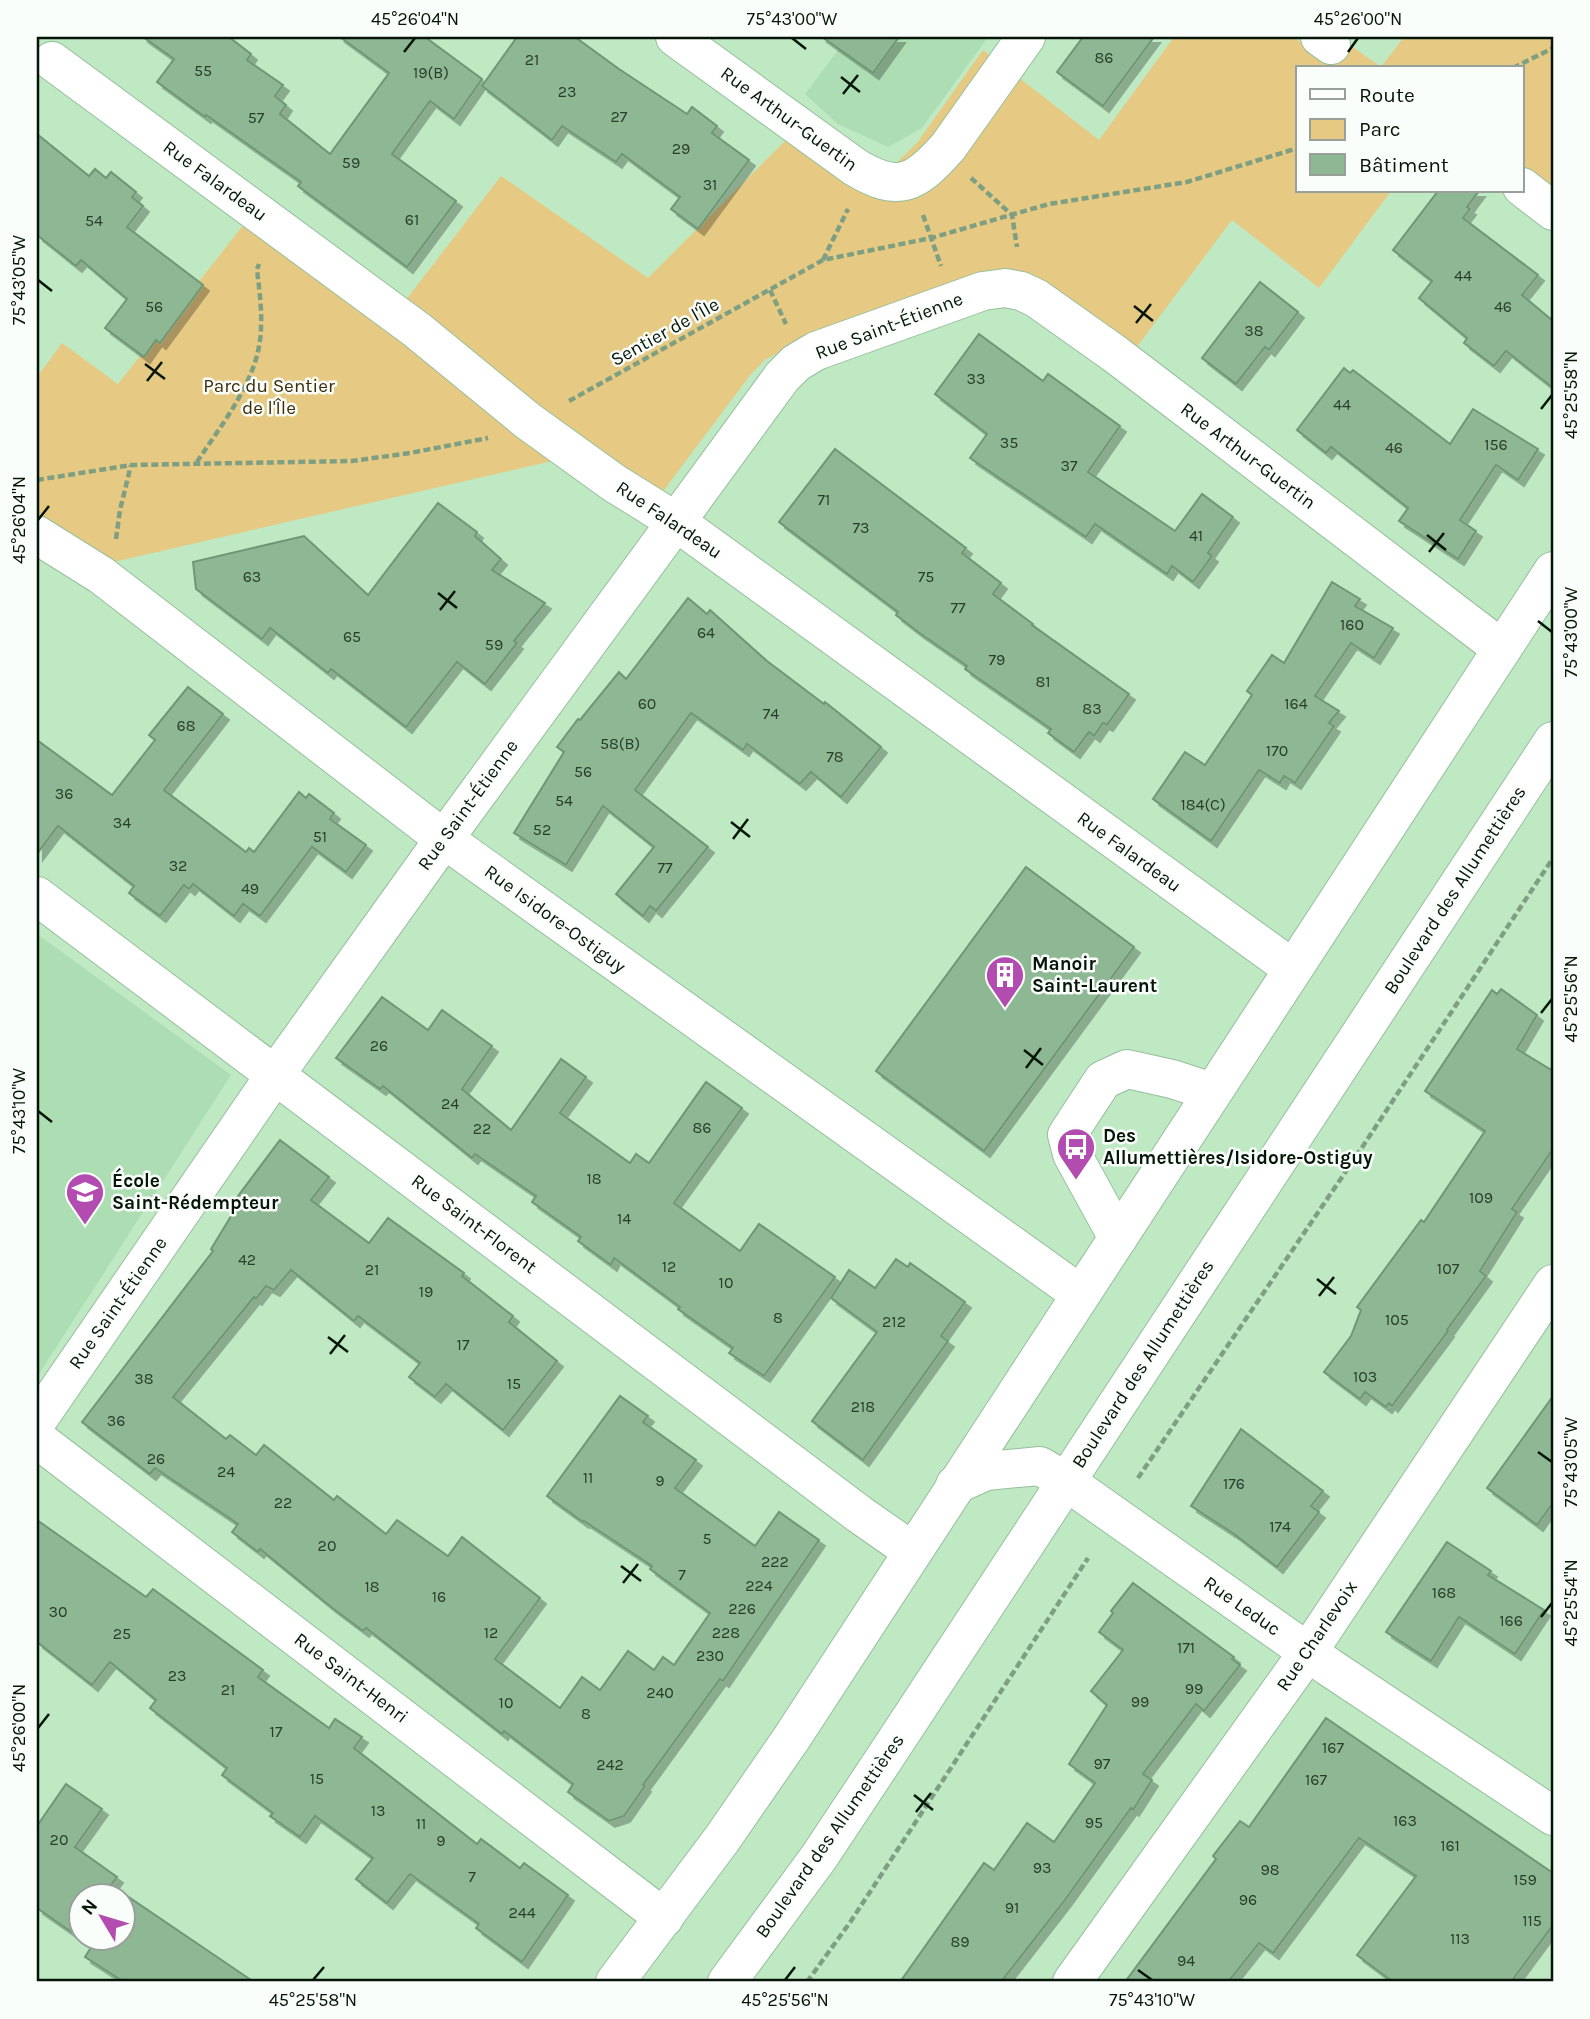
<svg xmlns="http://www.w3.org/2000/svg" width="1590" height="2019" viewBox="0 0 1590 2019" font-family="Karla,sans-serif">
	<defs>
		<filter id="shadow"><feDropShadow dx="6" dy="6" stdDeviation="0" flood-color="#0004"/></filter>
	</defs>
	<rect width="100%" height="100%" fill="#bee9c3"/>
	<!-- built -->
	<g fill="#addeb3">
		<polygon points="848,37 988,37 922,128 888,147 838,124 805,94"/>
		<polygon points="37,934 231,1075 37,1377"/>
	</g>
	<!-- green -->
	<polygon fill="#e6ca83" points="1174,37 1293,37 1300,42 1303,37 1339,37 1381,67 1404,37 1553,37 1553,231 1499,191 1522,191 1522,68 1298,68 1298,191 1391,191 1319,288 1232,220 1115,376 1005,295 785,349 765,360 751,374 643,518 565,458 70,572 37,551 37,377 62,343 118,384 245,223 386,326 501,176 648,278 787,139 889,170 917,143 983,50 1099,140"/>
	<!-- building -->
	<g fill="#8eb793" stroke="#6f9775" stroke-width="2" filter="url(#shadow)">
		<polygon points="143,37 229,37 251,54 247,60 283,85 275,96 286,105 280,114 330,154 389,73 340,37 425,37 482,79 454,119 430,101 392,154 456,201 407,267 298,186 301,182 206,115 205,117 157,82 174,59"/>
		<polygon points="517,37 575,37 619,69 687,114 692,107 717,126 712,133 749,160 698,229 671,209 680,197 622,154 616,162 562,126 552,140 482,86"/>
		<polygon points="822,37 899,37 873,73"/>
		<polygon points="1083,37 1154,37 1103,106 1057,72"/>
		<polygon points="37,134 89,176 95,169 106,178 111,172 136,192 132,197 143,206 127,227 203,285 160,343 156,340 144,357 105,328 127,299 81,260 76,266 37,235"/>
		<polygon points="1438,191 1479,191 1467,207 1470,209 1463,218 1538,275 1522,295 1553,321 1553,388 1506,351 1494,366 1464,343 1467,338 1419,298 1432,281 1393,250"/>
		<polygon points="1260,282 1298,312 1269,350 1265,347 1236,384 1202,358"/>
		<polygon points="979,334 1043,381 1048,374 1120,426 1088,472 1175,531 1202,494 1233,517 1208,553 1212,556 1193,582 1172,566 1167,574 1095,524 1086,537 970,458 987,434 935,394"/>
		<polygon points="1344,368 1350,373 1353,370 1450,444 1473,409 1538,449 1518,480 1496,465 1460,520 1476,531 1458,559 1399,521 1408,508 1331,447 1326,453 1297,430"/>
		<polygon points="835,449 966,548 962,553 1001,583 993,594 1033,624 1032,625 1129,694 1107,725 1103,723 1094,736 1089,732 1074,752 1048,733 1051,729 965,669 967,666 918,632 896,615 898,612 779,522"/>
		<polygon points="438,503 477,532 475,536 501,559 492,570 545,603 514,641 517,643 485,684 457,662 406,727 331,669 328,673 270,628 262,639 196,589 193,562 304,536 368,595"/>
		<polygon points="1332,582 1360,599 1355,606 1393,628 1374,658 1351,643 1315,696 1339,711 1329,723 1334,726 1295,783 1284,776 1280,783 1259,770 1211,841 1153,799 1185,752 1205,765 1252,695 1247,691 1272,655 1284,663"/>
		<polygon points="688,598 707,614 710,610 767,661 824,704 825,702 881,747 841,797 811,772 800,784 747,744 743,750 691,713 635,790 708,847 656,911 650,906 643,916 616,894 654,847 603,806 566,865 514,833 564,752 557,747 578,719 580,720 619,672 626,679"/>
		<polygon points="188,687 223,714 164,790 246,852 249,848 254,852 299,792 306,798 309,794 334,813 330,819 366,845 346,872 312,847 260,916 243,904 234,916 193,884 189,889 184,885 160,916 129,893 134,886 58,826 37,854 37,740 112,795 155,740 149,735"/>
		<polygon points="1026,867 1134,947 984,1151 876,1071"/>
		<polygon points="1501,989 1537,1015 1517,1049 1553,1071 1553,1149 1512,1209 1517,1212 1480,1271 1486,1276 1447,1330 1448,1331 1392,1406 1389,1403 1386,1407 1365,1392 1360,1399 1324,1372 1351,1336 1361,1310 1357,1307 1421,1220 1424,1222 1485,1131 1425,1091 1492,990 1497,994"/>
		<polygon points="382,997 428,1030 442,1010 492,1046 462,1089 511,1130 561,1059 586,1077 560,1113 630,1163 636,1154 649,1163 706,1082 742,1108 674,1203 740,1251 759,1224 835,1277 764,1376 729,1353 733,1348 678,1309 680,1307 614,1258 611,1265 578,1241 581,1237 532,1202 536,1196 475,1154 472,1158 383,1086 380,1089 336,1058"/>
		<polygon points="280,1140 329,1177 311,1200 369,1243 388,1218 464,1273 462,1276 513,1316 509,1322 557,1361 503,1430 446,1384 435,1397 409,1377 420,1363 358,1316 354,1321 291,1270 274,1290 266,1286 256,1299 254,1297 173,1397 226,1439 230,1435 256,1455 264,1445 334,1500 337,1496 386,1534 397,1520 448,1556 462,1537 540,1598 495,1659 560,1708 582,1677 600,1690 628,1651 654,1670 663,1657 674,1665 710,1613 650,1569 652,1566 584,1521 583,1522 547,1496 620,1396 648,1416 643,1422 696,1460 675,1488 755,1546 779,1512 819,1540 723,1681 720,1679 643,1785 645,1786 624,1816 609,1821 568,1792 573,1784 504,1731 502,1734 366,1628 363,1631 331,1607 260,1549 258,1552 232,1532 238,1524 155,1468 150,1474 82,1422 213,1251 211,1249 239,1203 235,1200"/>
		<polygon points="896,1259 908,1267 910,1263 965,1302 941,1336 948,1341 863,1460 812,1421 877,1332 831,1298 849,1270 875,1288"/>
		<polygon points="1553,1396 1553,1503 1537,1525 1487,1488"/>
		<polygon points="1241,1429 1323,1491 1311,1506 1319,1512 1277,1567 1234,1534 1191,1506"/>
		<polygon points="37,1520 146,1597 153,1589 263,1670 258,1677 329,1728 335,1719 362,1737 354,1748 477,1844 481,1839 520,1868 524,1863 568,1895 522,1962 476,1928 479,1924 410,1874 387,1903 356,1879 373,1858 315,1816 300,1837 270,1816 273,1813 222,1775 227,1768 150,1708 156,1700 110,1662 92,1685 37,1642"/>
		<polygon points="1447,1542 1491,1571 1488,1575 1544,1610 1515,1654 1459,1617 1431,1661 1386,1632"/>
		<polygon points="1133,1583 1234,1657 1232,1659 1240,1665 1204,1711 1196,1704 1143,1774 1152,1780 1133,1810 1131,1808 1065,1900 1001,1982 900,1982 984,1863 994,1870 1027,1823 1054,1842 1095,1783 1069,1764 1107,1705 1091,1691 1123,1650 1099,1632 1113,1613 1111,1611"/>
		<polygon points="1326,1718 1553,1873 1553,1925 1511,1982 1393,1982 1357,1955 1416,1876 1359,1838 1273,1953 1259,1943 1228,1982 1125,1982 1216,1859 1213,1856 1240,1821 1249,1827"/>
		<polygon points="66,1784 102,1809 75,1847 117,1877 111,1885 254,1982 124,1982 85,1957 92,1946 81,1938 122,1938 122,1896 80,1896 80,1938 37,1908 37,1826"/>
	</g>
	<g fill="none" stroke-linecap="round" stroke-linejoin="round">
		<!-- minor casing -->
		<g stroke="#95bf9b" stroke-width="40">
			<g id="minor">
				<path d="M 675,37 L 855,167 C 899,194 916,183 948,147 L 1026,37"/>
				<polyline points="1320,37 1331,45"/>
				<polyline points="52,61 417,330 528,421 614,483 675,521 1293,969"/>
				<polyline points="1522,187 1553,211"/>
				<polyline points="37,535 101,575 444,839 1080,1294"/>
				<polyline points="37,896 859,1514 912,1551"/>
				<polyline points="1118,1238 1072,1154 1067,1135 1103,1080 1127,1069 1172,1079 1212,1092"/>
				<polyline points="37,1421 275,1075 444,839 782,377 796,363 816,351 983,291 1005,288 1021,291 1036,298 1115,354 1502,649"/>
				<polyline points="37,1439 664,1918"/>
				<polyline points="955,1485 986,1471 1040,1466 1067,1482 1329,1667 1553,1816"/>
				<polyline points="1072,1982 1308,1652 1553,1284"/>
			</g>
		</g>
		<!-- major casing -->
		<g stroke="#95bf9b" stroke-width="40">
			<g id="major">
				<polyline points="615,1982 722,1839 791,1739 1553,571"/>
				<polyline points="727,1982 819,1857 882,1762 1553,741"/>
			</g>
		</g>
		<!-- path -->
		<g stroke="#7e9f81" stroke-width="4.5" stroke-dasharray="7 3.5" stroke-linecap="butt">
			<polyline points="1513,68 1553,48"/>
			<polyline points="971,178 1012,215 1017,247"/>
			<polyline points="923,215 941,266"/>
			<polyline points="823,260 848,209"/>
			<polyline points="770,290 786,324"/>
			<polyline points="569,401 823,260 931,238 1049,204 1187,182 1298,148"/>
			<path d="M 197,462 C 223,422 260,378 261,328 C 262,308 259,288 257,269 L 259,264"/>
			<polyline points="37,480 131,465 352,461 410,453 488,438"/>
			<polyline points="116,539 120,510 131,465"/>
			<polyline points="1138,1478 1361,1149 1553,858"/>
			<polyline points="807,1982 851,1921 1088,1558"/>
		</g>
		<!-- minor -->
		<use href="#minor" stroke="#fff" stroke-width="38"/>
		<!-- major -->
		<use href="#major" stroke="#fff" stroke-width="38"/>
	</g>
	<!-- ticks -->
	<path fill="none" stroke="#061508" stroke-width="2.5" d="M 792,38 L 806,49M 404,52 L 415,38M 1348,52 L 1358,38M 841,77 L 860,92M 843,94 L 858,75M 38,280 L 52,291M 1134,306 L 1153,321M 1136,323 L 1151,304M 145,364 L 165,379M 147,381 L 162,362M 1541,409 L 1552,395M 38,520 L 49,506M 1427,535 L 1446,550M 1429,552 L 1444,533M 438,593 L 457,608M 440,610 L 455,591M 1538,621 L 1552,632M 731,822 L 750,837M 733,839 L 748,819M 1541,1013 L 1552,999M 1024,1050 L 1043,1065M 1026,1068 L 1041,1048M 38,1111 L 52,1122M 1317,1279 L 1336,1294M 1319,1296 L 1334,1277M 328,1337 L 348,1352M 330,1354 L 345,1335M 1538,1452 L 1552,1462M 621,1566 L 641,1581M 623,1583 L 638,1564M 1541,1617 L 1552,1603M 38,1728 L 49,1714M 914,1795 L 933,1810M 916,1812 L 931,1793M 1138,1970 L 1152,1980M 313,1980 L 324,1967M 785,1980 L 795,1967"/>
	<!-- icons -->
	<defs>
		<g id="building-pin" transform="scale(2.0125)"><path d="M0 17L-7.5 6A9.5 9.5 0 1 1 7.5 6Z" fill="#b34cb1" stroke="#fafefa"/><path d="M-4-6H4V6H1V3H-1V6H-4ZM-2.5-4.3h1.7v1.8h-1.7ZM.8-4.3h1.7v1.8H.8ZM-2.5-1h1.7V.8h-1.7ZM.8-1h1.7V.8H.8Z" fill="#fff"/></g>
		<g id="bus-pin" transform="scale(2.0125)"><path d="M0 17L-7.5 6A9.5 9.5 0 1 1 7.5 6Z" fill="#b34cb1" stroke="#fafefa"/><path d="M-5-6H5V4H4V6H2V4H-2V6H-4V4H-5ZM-3.5-4V0h7V-4ZM-3.5 1.2v1.5H-2V1.2ZM2 1.2v1.5H3.5V1.2Z" fill="#fff"/></g>
		<g id="school-pin" transform="scale(2.0125)"><path d="M0 17L-7.5 6A9.5 9.5 0 1 1 7.5 6Z" fill="#b34cb1" stroke="#fafefa"/><path d="M0-5L7-2L0 1L-7-2ZM-4 1L0 2.5L4 1V4Q0 6-4 4Z" fill="#fff"/></g>
	</defs>
	<g fill-rule="evenodd">
		<use href="#building-pin" x="1005" y="975"/>
		<use href="#bus-pin" x="1076" y="1147"/>
		<use href="#school-pin" x="85" y="1192"/>
	</g>
	<g text-anchor="middle" dominant-baseline="central" stroke-width="5" stroke-linejoin="round" paint-order="stroke">
		<!-- number labels -->
		<g font-size="16" fill="#283e2b">
			<text x="1104" y="57">86</text>
			<text x="532" y="59">21</text>
			<text x="203" y="70">55</text>
			<text x="431" y="72">19(B)</text>
			<text x="567" y="91">23</text>
			<text x="619" y="116">27</text>
			<text x="256" y="117">57</text>
			<text x="681" y="148">29</text>
			<text x="351" y="162">59</text>
			<text x="710" y="184">31</text>
			<text x="412" y="219">61</text>
			<text x="94" y="220">54</text>
			<text x="1463" y="275">44</text>
			<text x="154" y="306">56</text>
			<text x="1503" y="306">46</text>
			<text x="1254" y="330">38</text>
			<text x="976" y="378">33</text>
			<text x="1342" y="404">44</text>
			<text x="1009" y="442">35</text>
			<text x="1496" y="444">156</text>
			<text x="1394" y="447">46</text>
			<text x="1069" y="465">37</text>
			<text x="824" y="499">71</text>
			<text x="861" y="527">73</text>
			<text x="1196" y="535">41</text>
			<text x="252" y="576">63</text>
			<text x="926" y="576">75</text>
			<text x="958" y="607">77</text>
			<text x="1352" y="624">160</text>
			<text x="706" y="632">64</text>
			<text x="352" y="636">65</text>
			<text x="494" y="644">59</text>
			<text x="997" y="659">79</text>
			<text x="1043" y="681">81</text>
			<text x="647" y="703">60</text>
			<text x="1296" y="703">164</text>
			<text x="1092" y="708">83</text>
			<text x="771" y="713">74</text>
			<text x="186" y="725">68</text>
			<text x="620" y="743">58(B)</text>
			<text x="1277" y="750">170</text>
			<text x="835" y="756">78</text>
			<text x="583" y="771">56</text>
			<text x="64" y="793">36</text>
			<text x="564" y="800">54</text>
			<text x="1203" y="804">184(C)</text>
			<text x="122" y="822">34</text>
			<text x="542" y="829">52</text>
			<text x="320" y="836">51</text>
			<text x="178" y="865">32</text>
			<text x="665" y="867">77</text>
			<text x="250" y="888">49</text>
			<text x="379" y="1045">26</text>
			<text x="450" y="1103">24</text>
			<text x="702" y="1127">86</text>
			<text x="482" y="1128">22</text>
			<text x="594" y="1178">18</text>
			<text x="1481" y="1197">109</text>
			<text x="624" y="1218">14</text>
			<text x="247" y="1259">42</text>
			<text x="669" y="1266">12</text>
			<text x="1448" y="1268">107</text>
			<text x="372" y="1269">21</text>
			<text x="726" y="1282">10</text>
			<text x="426" y="1291">19</text>
			<text x="778" y="1317">8</text>
			<text x="1397" y="1319">105</text>
			<text x="894" y="1321">212</text>
			<text x="463" y="1344">17</text>
			<text x="1365" y="1376">103</text>
			<text x="144" y="1378">38</text>
			<text x="514" y="1383">15</text>
			<text x="863" y="1406">218</text>
			<text x="116" y="1420">36</text>
			<text x="156" y="1458">26</text>
			<text x="226" y="1471">24</text>
			<text x="588" y="1477">11</text>
			<text x="660" y="1480">9</text>
			<text x="1234" y="1483">176</text>
			<text x="283" y="1502">22</text>
			<text x="1280" y="1526">174</text>
			<text x="707" y="1538">5</text>
			<text x="327" y="1545">20</text>
			<text x="775" y="1561">222</text>
			<text x="682" y="1574">7</text>
			<text x="759" y="1585">224</text>
			<text x="372" y="1586">18</text>
			<text x="1444" y="1592">168</text>
			<text x="439" y="1596">16</text>
			<text x="742" y="1608">226</text>
			<text x="58" y="1611">30</text>
			<text x="1511" y="1620">166</text>
			<text x="491" y="1632">12</text>
			<text x="726" y="1632">228</text>
			<text x="122" y="1633">25</text>
			<text x="1186" y="1647">171</text>
			<text x="710" y="1655">230</text>
			<text x="177" y="1675">23</text>
			<text x="1194" y="1688">99</text>
			<text x="228" y="1689">21</text>
			<text x="660" y="1692">240</text>
			<text x="1140" y="1701">99</text>
			<text x="506" y="1702">10</text>
			<text x="586" y="1713">8</text>
			<text x="276" y="1731">17</text>
			<text x="1333" y="1747">167</text>
			<text x="1102" y="1763">97</text>
			<text x="610" y="1764">242</text>
			<text x="317" y="1778">15</text>
			<text x="1316" y="1779">167</text>
			<text x="378" y="1810">13</text>
			<text x="1405" y="1820">163</text>
			<text x="1094" y="1822">95</text>
			<text x="421" y="1823">11</text>
			<text x="59" y="1839">20</text>
			<text x="441" y="1840">9</text>
			<text x="1450" y="1845">161</text>
			<text x="1042" y="1867">93</text>
			<text x="1270" y="1869">98</text>
			<text x="472" y="1876">7</text>
			<text x="1525" y="1879">159</text>
			<text x="1248" y="1899">96</text>
			<text x="1012" y="1907">91</text>
			<text x="522" y="1912">244</text>
			<text x="1532" y="1920">115</text>
			<text x="1460" y="1938">113</text>
			<text x="960" y="1941">89</text>
			<text x="1186" y="1960">94</text>
		</g>
		<!-- street labels -->
		<g font-size="19" fill="#061508" stroke="#fafefa">
			<text transform="translate(789 119) rotate(36)">Rue Arthur-Guertin</text>
			<text transform="translate(215 181) rotate(36)">Rue Falardeau</text>
			<text transform="translate(889 326) rotate(-21)">Rue Saint-Étienne</text>
			<text transform="translate(665 332) rotate(-29)">Sentier de l'Île</text>
			<text transform="translate(1248 456) rotate(37)">Rue Arthur-Guertin</text>
			<text transform="translate(669 520) rotate(34)">Rue Falardeau</text>
			<text transform="translate(468 805) rotate(-54)">Rue Saint-Étienne</text>
			<text transform="translate(1129 852) rotate(36)">Rue Falardeau</text>
			<text transform="translate(1455 890) rotate(-57)">Boulevard des Allumettières</text>
			<text transform="translate(555 919) rotate(36)">Rue Isidore-Ostiguy</text>
			<text transform="translate(474 1224) rotate(37)">Rue Saint-Florent</text>
			<text transform="translate(118 1303) rotate(-55)">Rue Saint-Étienne</text>
			<text transform="translate(1143 1364) rotate(-57)">Boulevard des Allumettières</text>
			<text transform="translate(1242 1606) rotate(35)">Rue Leduc</text>
			<text transform="translate(1317 1636) rotate(-56)">Rue Charlevoix</text>
			<text transform="translate(351 1678) rotate(37)">Rue Saint-Henri</text>
			<text transform="translate(830 1836) rotate(-55)">Boulevard des Allumettières</text>
		</g>
		<!-- park labels -->
		<g font-size="19" fill="#3c2e08" stroke="#fafefa">
			<text x="269" y="386">Parc du Sentier<tspan x="269" dy="22">de l'Île</tspan></text>
		</g>
		<!-- poi labels -->
		<g font-size="19" font-weight="bold" fill="#061508" stroke="#fafefa" text-anchor="start">
			<text x="1032" y="964">Manoir<tspan x="1032" dy="22">Saint-Laurent</tspan></text>
			<text x="1103" y="1136">Des<tspan x="1103" dy="22">Allumettières/Isidore-Ostiguy</tspan></text>
			<text x="112" y="1181">École<tspan x="112" dy="22">Saint-Rédempteur</tspan></text>
		</g>
	</g>
	<!-- border -->
	<rect width="1590" height="2019" fill="none" stroke="#fafefa" stroke-width="77"/>
	<!-- legend -->
	<rect x="1296" y="66" width="228" height="126" fill="#fafefa" stroke="#98a199" stroke-width="2"/>
	<rect x="1310" y="89" width="35" height="10" fill="#ffffff" stroke="#98a199" stroke-width="2"/>
	<text x="1359" y="102" font-size="21" fill="#061508">Route</text>
	<rect x="1310" y="119" width="35" height="21" fill="#e6ca83" stroke="#98a199" stroke-width="2"/>
	<text x="1359" y="136" font-size="21" fill="#061508">Parc</text>
	<rect x="1310" y="154" width="35" height="21" fill="#8eb793" stroke="#98a199" stroke-width="2"/>
	<text x="1359" y="172" font-size="21" fill="#061508">Bâtiment</text>
	<!-- north arrow -->
	<g transform="translate(102 1917) rotate(308)"><circle r="33" fill="#fafefa" stroke="#98a199" stroke-width="2"/>
	<path d="M0-5L12 26L0 18L-12 26Z" fill="#b34cb1"/>
	<text y="-10" font-size="19" font-weight="bold" text-anchor="middle" fill="#061508">N</text>
	</g>
	<rect x="38" y="38" width="1514" height="1942" fill="none" stroke="#061508" stroke-width="2.5"/>
	<g font-size="18" text-anchor="middle" fill="#061508">
		<text x="415" y="25">45°26'04"N</text>
		<text x="792" y="25">75°43'00"W</text>
		<text x="1358" y="25">45°26'00"N</text>
		<text transform="translate(19 280) rotate(-90)" y="6">75°43'05"W</text>
		<text transform="translate(1571 395) rotate(-90)" y="6">45°25'58"N</text>
		<text transform="translate(19 520) rotate(-90)" y="6">45°26'04"N</text>
		<text transform="translate(1571 632) rotate(-90)" y="6">75°43'00"W</text>
		<text transform="translate(1571 999) rotate(-90)" y="6">45°25'56"N</text>
		<text transform="translate(19 1111) rotate(-90)" y="6">75°43'10"W</text>
		<text transform="translate(1571 1462) rotate(-90)" y="6">75°43'05"W</text>
		<text transform="translate(1571 1603) rotate(-90)" y="6">45°25'54"N</text>
		<text transform="translate(19 1728) rotate(-90)" y="6">45°26'00"N</text>
		<text x="313" y="2006">45°25'58"N</text>
		<text x="785" y="2006">45°25'56"N</text>
		<text x="1152" y="2006">75°43'10"W</text>
	</g>
</svg>
